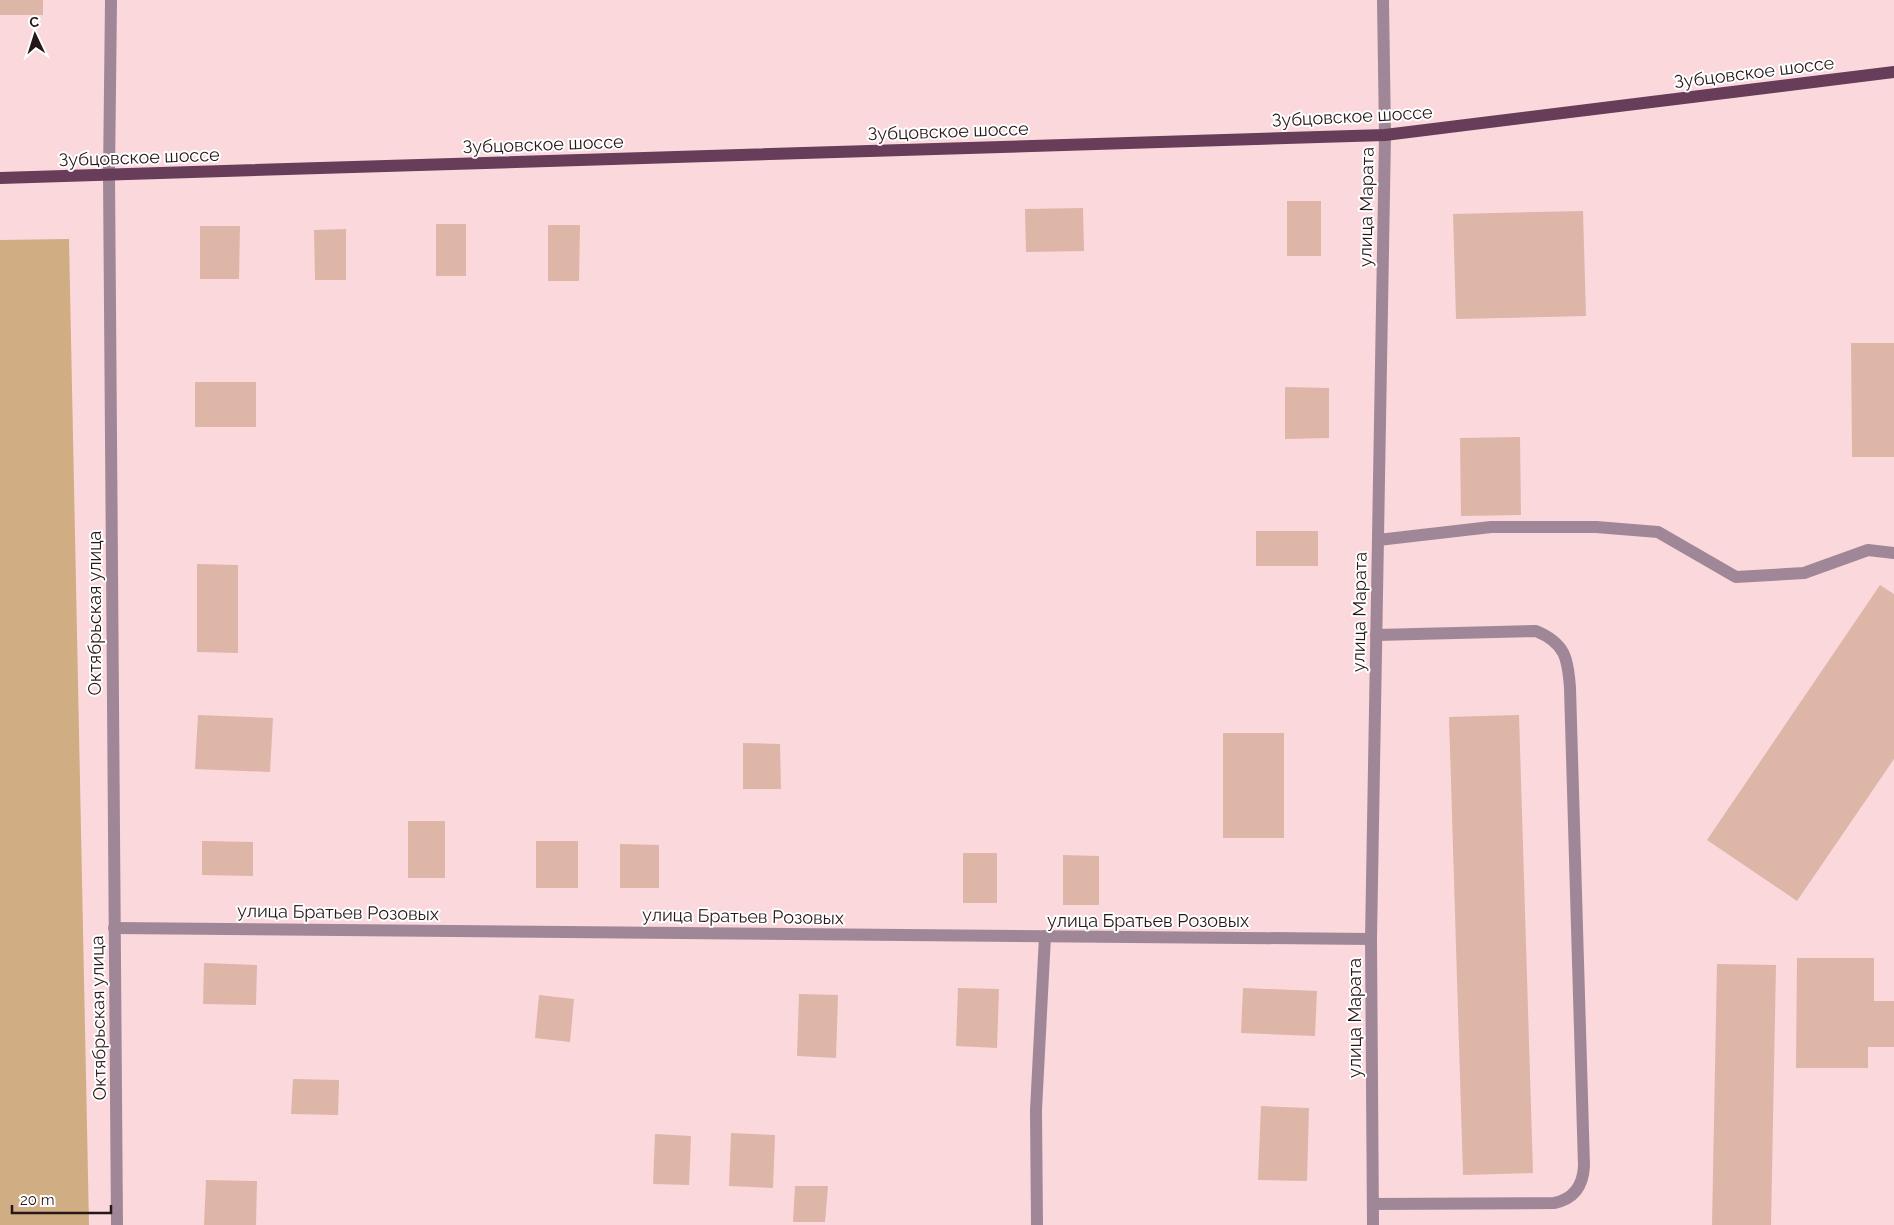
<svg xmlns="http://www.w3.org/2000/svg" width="1894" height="1225" viewBox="0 0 1894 1225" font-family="Raleway,sans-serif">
	<rect width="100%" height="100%" fill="#fbd8dc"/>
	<!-- green -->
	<polygon fill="#d0ad82" points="69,239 89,1225 0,1225 0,240"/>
	<!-- building -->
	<g fill="#ddb6a8">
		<rect x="0" y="0" width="43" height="15"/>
		<rect x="1287" y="201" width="34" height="55"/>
		<polygon points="1083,208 1084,251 1026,252 1025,209"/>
		<polygon points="1583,211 1586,316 1456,319 1453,214"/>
		<rect x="436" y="224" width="30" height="52"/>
		<polygon points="548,225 580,225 579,281 548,281"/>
		<polygon points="200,226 240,226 239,279 200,279"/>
		<polygon points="346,229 346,280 315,280 314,230"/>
		<polygon points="1851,343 1894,343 1894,457 1852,457"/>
		<rect x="195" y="382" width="61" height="45"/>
		<polygon points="1285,387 1329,388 1329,438 1285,439"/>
		<polygon points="1520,437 1521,515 1461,516 1460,438"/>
		<rect x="1256" y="531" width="62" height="35"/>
		<polygon points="197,564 238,565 238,653 197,652"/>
		<polygon points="1880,585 1894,594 1894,759 1797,901 1707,840"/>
		<polygon points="198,715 273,718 270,772 195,769"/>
		<polygon points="1519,715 1533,1173 1463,1175 1449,717"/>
		<rect x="1223" y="733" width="61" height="105"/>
		<polygon points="743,743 780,744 781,789 743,789"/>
		<rect x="408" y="821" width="37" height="57"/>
		<polygon points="202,841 253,842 253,876 202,875"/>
		<rect x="536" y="841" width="42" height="47"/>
		<polygon points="620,844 659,845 659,888 620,888"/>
		<rect x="963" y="853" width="34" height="50"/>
		<polygon points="1063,855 1099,856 1099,905 1063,905"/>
		<polygon points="1797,958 1874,958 1874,1001 1894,1001 1894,1047 1868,1047 1868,1068 1796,1068"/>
		<polygon points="204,963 257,965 256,1005 203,1004"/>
		<polygon points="1717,964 1776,965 1771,1225 1712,1225"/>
		<polygon points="958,988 999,989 997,1048 956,1046"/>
		<polygon points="1243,988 1317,991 1315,1036 1241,1033"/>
		<polygon points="799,994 838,995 836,1058 797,1056"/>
		<polygon points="539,995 574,999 570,1042 535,1038"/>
		<polygon points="293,1079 339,1080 338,1115 291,1114"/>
		<polygon points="1261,1106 1309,1108 1307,1181 1258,1180"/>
		<polygon points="731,1133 775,1135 773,1188 729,1186"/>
		<polygon points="655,1134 691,1136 689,1185 653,1184"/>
		<polygon points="206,1180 257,1181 256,1225 204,1225"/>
		<polygon points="795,1186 828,1186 825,1222 793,1222"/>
	</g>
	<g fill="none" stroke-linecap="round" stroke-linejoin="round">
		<!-- minor -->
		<g stroke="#a08797" stroke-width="12">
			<polyline points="111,0 109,175 117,1225"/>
			<polyline points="1378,540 1491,527 1596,527 1658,532 1736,577 1804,573 1868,550 1894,553"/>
			<polyline points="114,928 1371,939"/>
			<path d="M 1373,1204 L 1554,1203 C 1574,1199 1583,1186 1584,1166 L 1570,688 C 1568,658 1565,643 1536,631 L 1376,635"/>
			<polyline points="1037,1225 1036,1110 1045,936"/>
			<polyline points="1373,1225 1371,939 1385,135 1383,0"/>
		</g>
		<!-- major -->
		<polyline stroke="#673d59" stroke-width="12" points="0,178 1385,135 1894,72"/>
	</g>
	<g text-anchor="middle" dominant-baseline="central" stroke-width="4" stroke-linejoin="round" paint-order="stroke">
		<!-- street labels -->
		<g font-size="18" fill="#261719" stroke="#fff">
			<text transform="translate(1754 72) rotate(-7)">Зубцовское шоссе</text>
			<text transform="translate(1352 116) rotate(-3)">Зубцовское шоссе</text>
			<text transform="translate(948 131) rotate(-2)">Зубцовское шоссе</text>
			<text transform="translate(543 144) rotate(-2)">Зубцовское шоссе</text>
			<text transform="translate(139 157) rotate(-2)">Зубцовское шоссе</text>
			<text transform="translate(1366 207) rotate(-89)">улица Марата</text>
			<text transform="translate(1359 612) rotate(-89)">улица Марата</text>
			<text transform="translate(94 613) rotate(-90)">Октябрьская улица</text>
			<text transform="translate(338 912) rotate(1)">улица Братьев Розовых</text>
			<text transform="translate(743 916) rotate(1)">улица Братьев Розовых</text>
			<text x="1148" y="920">улица Братьев Розовых</text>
			<text transform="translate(98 1018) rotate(-91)">Октябрьская улица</text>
			<text transform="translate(1354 1018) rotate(-90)">улица Марата</text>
		</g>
	</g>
	<!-- north arrow -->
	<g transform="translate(35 35) rotate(356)" stroke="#ffffff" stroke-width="4" paint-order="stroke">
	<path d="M0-4L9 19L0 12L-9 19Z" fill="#261719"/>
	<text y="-8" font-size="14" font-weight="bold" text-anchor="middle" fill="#261719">С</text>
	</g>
	<!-- scale -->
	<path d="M12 1205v8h99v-8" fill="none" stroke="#261719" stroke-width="2.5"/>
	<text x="20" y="1205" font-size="15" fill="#261719" stroke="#ffffff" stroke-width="4" paint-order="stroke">20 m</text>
</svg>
